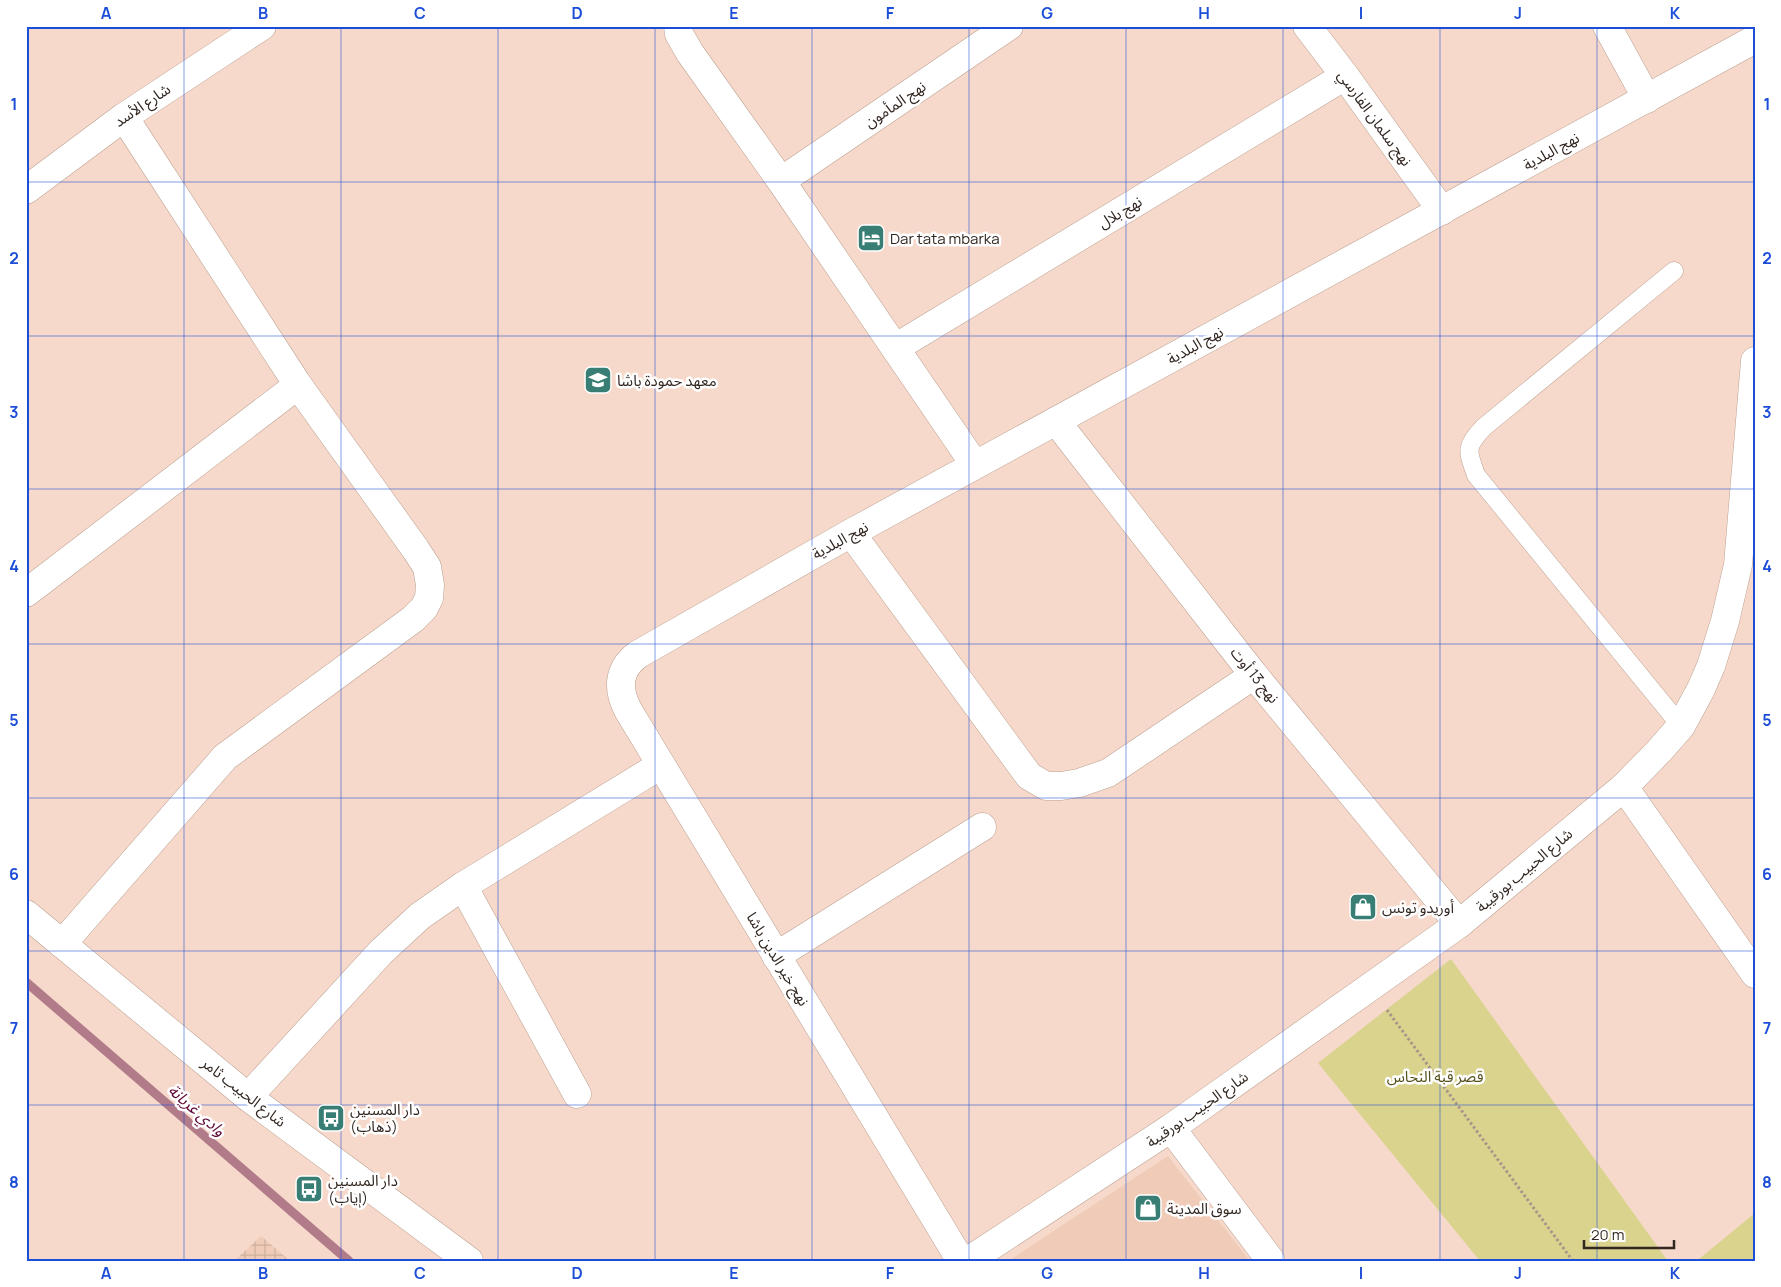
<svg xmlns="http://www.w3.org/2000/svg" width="1781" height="1287" viewBox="0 0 1781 1287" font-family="Manrope,'Noto Sans Arabic',sans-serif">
	<defs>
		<pattern id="industrial-grid" width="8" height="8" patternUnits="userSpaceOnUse" patternTransform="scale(1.25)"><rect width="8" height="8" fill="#f0ccb8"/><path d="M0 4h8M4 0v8" fill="none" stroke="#ceaf9e"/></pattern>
	</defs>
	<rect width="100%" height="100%" fill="#f6d9ca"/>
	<!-- built -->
	<polygon fill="#f0ccb8" points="1168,1156 1250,1261 1008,1261"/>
	<!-- industrial -->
	<polygon fill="url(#industrial-grid)" points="261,1236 290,1261 234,1261"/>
	<!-- garden -->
	<g fill="#d9d38d">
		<polygon points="1451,959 1665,1257 1669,1261 1480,1261 1318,1063"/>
		<polygon points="1755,1213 1755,1261 1696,1261 1699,1259"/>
	</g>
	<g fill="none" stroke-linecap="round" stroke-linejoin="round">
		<!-- stream -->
		<polyline stroke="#b17b8a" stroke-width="9" points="26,982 349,1261"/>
		<!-- lane casing -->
		<g stroke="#bca192" stroke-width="19">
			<path id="lane" d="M 1674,271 L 1484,427 C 1465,447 1467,450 1476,475 L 1681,726"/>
		</g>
		<!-- street casing -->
		<g stroke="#bca192" stroke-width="29">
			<g id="street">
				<polyline points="678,26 679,34 690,53 781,181 975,465"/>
				<polyline points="1307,26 1345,76 1442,211"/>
				<polyline points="1607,26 1647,99"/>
				<polyline points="781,181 1009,26"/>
				<polyline points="26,190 124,117 262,26"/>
				<polyline points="895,348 1345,76"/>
				<polyline points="1056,421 1254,675 1459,924"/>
				<polyline points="851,533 1029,776 1046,786 1061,786 1079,783 1108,773 1254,675"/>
				<polyline points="26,593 298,385"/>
				<polyline points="1624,787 1755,974"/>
				<polyline points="463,886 577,1094"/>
				<polyline points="62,944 225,757 413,619 424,608 429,598 430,585 427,567 416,550 298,385 124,117"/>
				<polyline points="776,956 982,827"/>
				<polyline points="248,1097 381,952 420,916 463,886 661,765"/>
				<polyline points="1171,1128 1271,1261"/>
				<path d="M 961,1261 L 628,710 C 617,689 618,670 637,655 L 851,533 L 1755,39"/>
			</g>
		</g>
		<!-- secondary casing -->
		<g stroke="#bca192" stroke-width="29">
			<g id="secondary">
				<polyline points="26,914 248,1097 469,1261"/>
				<polyline points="968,1261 1171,1128 1459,924 1624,787 1660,750 1681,726 1701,689 1711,666 1725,621 1738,565 1755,361"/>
			</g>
		</g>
		<!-- path -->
		<polyline stroke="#aa9489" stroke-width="3" stroke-dasharray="2.5 2.5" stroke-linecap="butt" points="1387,1010 1573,1261"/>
		<!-- lane -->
		<use href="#lane" stroke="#fff" stroke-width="18"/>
		<!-- street -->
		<use href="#street" stroke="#fff" stroke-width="28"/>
		<!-- secondary -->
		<use href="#secondary" stroke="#fff" stroke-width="28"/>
	</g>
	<!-- grid -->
	<path fill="none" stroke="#1d4ed8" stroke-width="1" stroke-opacity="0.55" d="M 184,26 L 184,1261M 341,26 L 341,1261M 498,26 L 498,1261M 655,26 L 655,1261M 812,26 L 812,1261M 969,26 L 969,1261M 1126,26 L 1126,1261M 1283,26 L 1283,1261M 1440,26 L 1440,1261M 1597,26 L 1597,1261M 26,182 L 1755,182M 26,336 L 1755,336M 26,489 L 1755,489M 26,644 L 1755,644M 26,798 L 1755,798M 26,951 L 1755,951M 26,1105 L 1755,1105"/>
	<!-- icons -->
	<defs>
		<g id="hotel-square" transform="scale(1.4375)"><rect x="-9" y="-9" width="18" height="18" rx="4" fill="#387e74" stroke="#fff"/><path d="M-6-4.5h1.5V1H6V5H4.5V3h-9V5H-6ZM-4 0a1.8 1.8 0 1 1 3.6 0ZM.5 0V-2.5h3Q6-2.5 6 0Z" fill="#fff"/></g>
		<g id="school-square" transform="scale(1.4375)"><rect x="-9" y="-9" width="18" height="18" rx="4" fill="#387e74" stroke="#fff"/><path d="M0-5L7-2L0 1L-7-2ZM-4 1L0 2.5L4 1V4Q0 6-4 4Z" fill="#fff"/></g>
		<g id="shop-square" transform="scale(1.4375)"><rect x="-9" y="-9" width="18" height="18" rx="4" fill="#387e74" stroke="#fff"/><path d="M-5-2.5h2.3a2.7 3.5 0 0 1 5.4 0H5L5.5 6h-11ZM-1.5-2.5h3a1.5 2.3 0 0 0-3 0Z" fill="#fff"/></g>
		<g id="bus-square" transform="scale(1.4375)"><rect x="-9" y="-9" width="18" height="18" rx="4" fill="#387e74" stroke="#fff"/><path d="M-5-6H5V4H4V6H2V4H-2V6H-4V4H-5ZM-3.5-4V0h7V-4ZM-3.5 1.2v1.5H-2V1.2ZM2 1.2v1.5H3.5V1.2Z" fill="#fff"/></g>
	</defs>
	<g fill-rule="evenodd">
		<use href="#hotel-square" x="871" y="238"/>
		<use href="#school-square" x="598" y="380"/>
		<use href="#shop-square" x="1363" y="907"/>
		<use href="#bus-square" x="331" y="1118"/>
		<use href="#bus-square" x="309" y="1189"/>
		<use href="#shop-square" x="1148" y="1208"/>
	</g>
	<g text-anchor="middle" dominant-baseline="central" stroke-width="5" stroke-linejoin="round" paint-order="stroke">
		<!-- street labels -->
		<g font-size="15" fill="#322721" stroke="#fff">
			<text transform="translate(895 104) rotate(-34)">نهج المأمون</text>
			<text transform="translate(142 105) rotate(-34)">شارع الأسد</text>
			<text transform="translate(1375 118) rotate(54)">نهج سلمان الفارسي</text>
			<text transform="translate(1551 151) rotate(-29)">نهج البلدية</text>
			<text transform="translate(1120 212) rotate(-31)">نهج بلال</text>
			<text transform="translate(1195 345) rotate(-29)">نهج البلدية</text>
			<text transform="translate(840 540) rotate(-29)">نهج البلدية</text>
			<text transform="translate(1255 675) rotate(51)">نهج 13 أوت</text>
			<text transform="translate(1524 870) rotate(-40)">شارع الحبيب بورقيبة</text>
			<text transform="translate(778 959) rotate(59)">نهج خير الدين باشا</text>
			<text transform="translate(244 1092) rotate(38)">شارع الحبيب ثامر</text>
			<text transform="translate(1197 1109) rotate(-35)">شارع الحبيب بورقيبة</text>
		</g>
		<!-- poi labels -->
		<g font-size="15" fill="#322721" stroke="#fff" text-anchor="start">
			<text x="890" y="238">Dar tata mbarka</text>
			<text x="617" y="380">معهد حمودة باشا</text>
			<text x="1382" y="907">أوريدو تونس</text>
			<text x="350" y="1109">دار المسنين<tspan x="350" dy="17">(ذهاب)</tspan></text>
			<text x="328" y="1180">دار المسنين<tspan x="328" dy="17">(إياب)</tspan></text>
			<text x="1167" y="1208">سوق المدينة</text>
		</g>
		<!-- park labels -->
		<g font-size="15" fill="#56501c" stroke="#fff">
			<text x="1435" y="1076">قصر قبة النحاس</text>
		</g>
		<!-- water labels -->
		<g font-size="16" font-style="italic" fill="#5e0833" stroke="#fff">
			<text transform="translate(197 1110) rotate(41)">وادي غريانة</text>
		</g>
	</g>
	<!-- border -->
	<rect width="1781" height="1287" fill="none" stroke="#ffffff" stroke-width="55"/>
	<!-- scale -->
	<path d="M1584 1240v8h90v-8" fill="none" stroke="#322721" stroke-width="2.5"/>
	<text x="1591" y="1240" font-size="15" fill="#322721" stroke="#ffffff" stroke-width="4" paint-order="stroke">20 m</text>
	<rect x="28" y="28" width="1726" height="1232" fill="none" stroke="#1d4ed8" stroke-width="2"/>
	<g font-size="16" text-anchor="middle" font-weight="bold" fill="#1d4ed8">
		<text x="106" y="19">A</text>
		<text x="263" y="19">B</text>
		<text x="420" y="19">C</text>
		<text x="577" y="19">D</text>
		<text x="734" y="19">E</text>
		<text x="890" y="19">F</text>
		<text x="1047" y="19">G</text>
		<text x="1204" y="19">H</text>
		<text x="1361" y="19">I</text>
		<text x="1518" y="19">J</text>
		<text x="1675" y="19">K</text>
		<text x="14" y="110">1</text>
		<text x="1767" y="110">1</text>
		<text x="14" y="264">2</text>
		<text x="1767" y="264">2</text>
		<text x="14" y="418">3</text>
		<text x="1767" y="418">3</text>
		<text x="14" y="572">4</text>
		<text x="1767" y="572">4</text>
		<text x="14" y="726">5</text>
		<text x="1767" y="726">5</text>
		<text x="14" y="880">6</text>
		<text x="1767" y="880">6</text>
		<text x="14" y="1034">7</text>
		<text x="1767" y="1034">7</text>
		<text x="14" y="1188">8</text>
		<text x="1767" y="1188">8</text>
		<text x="106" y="1279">A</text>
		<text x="263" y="1279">B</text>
		<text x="420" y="1279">C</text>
		<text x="577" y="1279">D</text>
		<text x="734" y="1279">E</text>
		<text x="890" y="1279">F</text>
		<text x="1047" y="1279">G</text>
		<text x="1204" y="1279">H</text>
		<text x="1361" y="1279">I</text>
		<text x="1518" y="1279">J</text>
		<text x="1675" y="1279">K</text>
	</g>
</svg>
